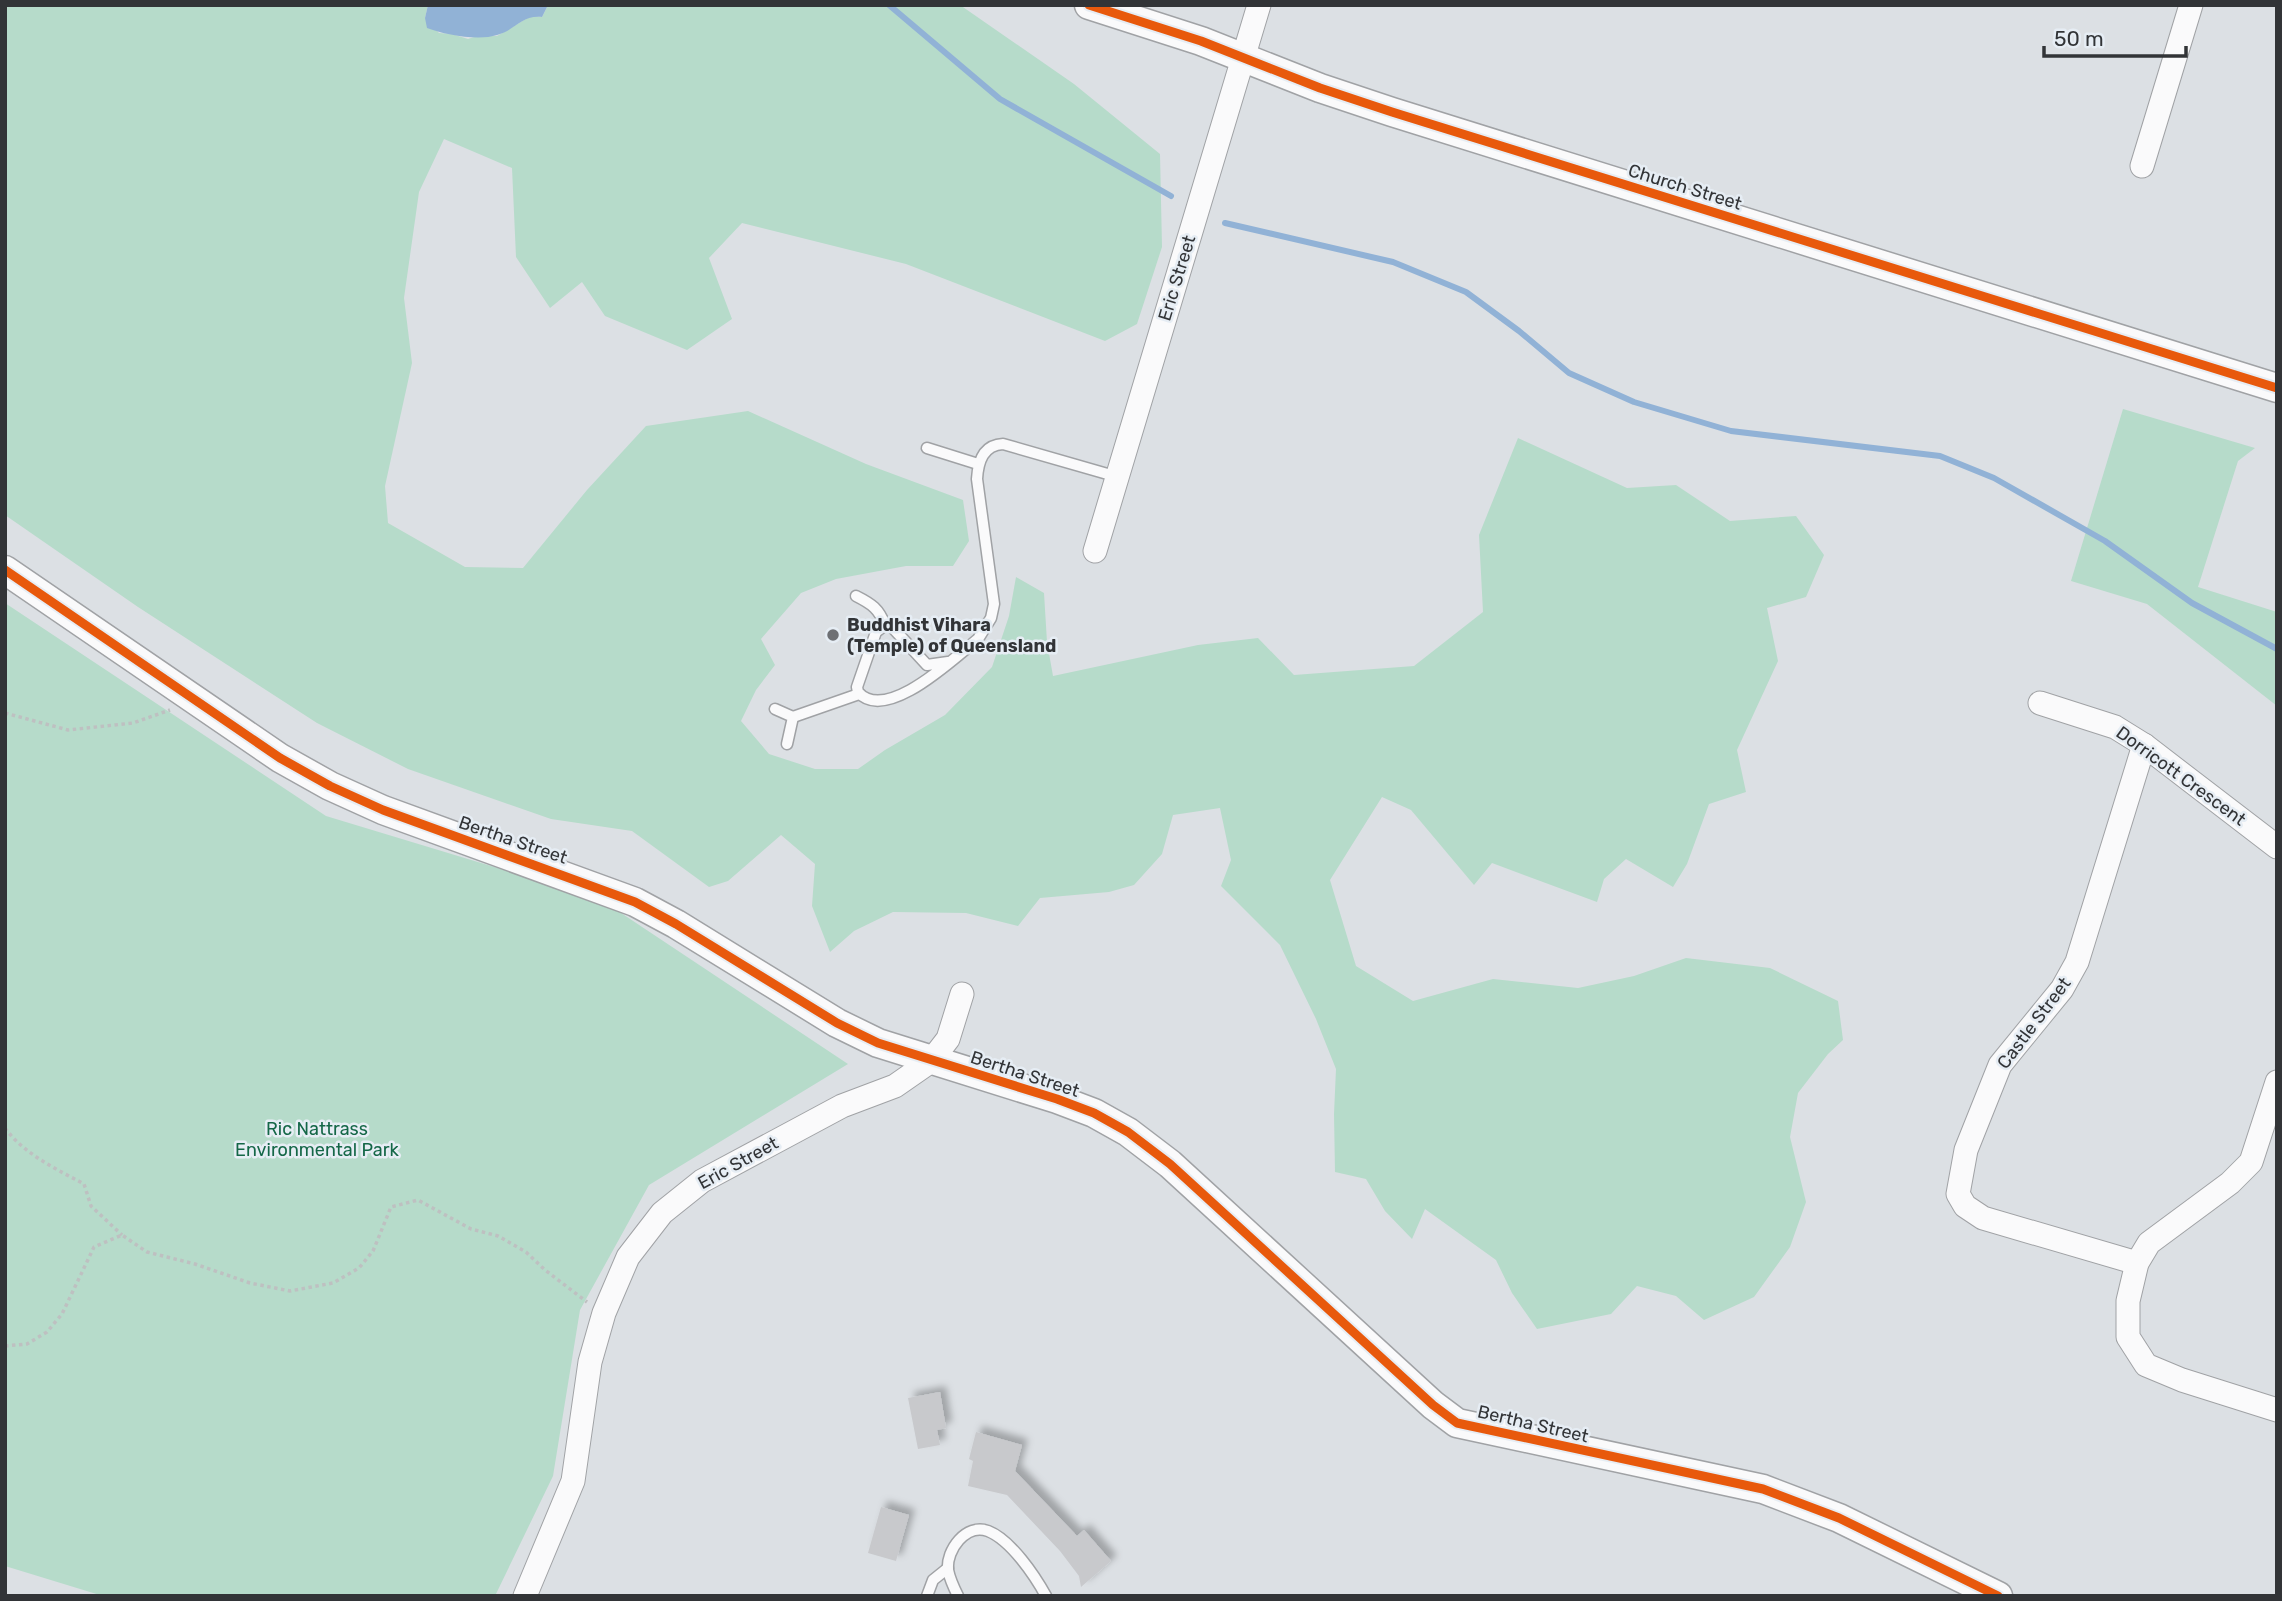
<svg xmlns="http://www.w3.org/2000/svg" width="2282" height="1601" viewBox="0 0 2282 1601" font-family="Rubik,sans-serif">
	<defs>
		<filter id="shadow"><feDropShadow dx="6" dy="-6" stdDeviation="3.5" flood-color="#0004"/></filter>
	</defs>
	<rect width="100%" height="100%" fill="#dce0e4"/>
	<!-- green -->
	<g fill="#b6dbca">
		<polygon points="5,5 428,5 425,18 439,33 452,34 468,39 477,36 497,36 531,16 542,17 548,5 960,5 1074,84 1160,154 1162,247 1137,324 1105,341 906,264 742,223 709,258 732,319 687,350 605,316 582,282 550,308 516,257 512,168 444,139 419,192 404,298 412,363 385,486 388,523 465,567 523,568 587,490 646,426 748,411 866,464 963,500 969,541 953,566 906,566 836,579 801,593 761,639 775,665 756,690 741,721 769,754 815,769 858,769 885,750 945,715 992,667 1009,616 1016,577 1044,593 1047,642 1053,676 1198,645 1258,638 1294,675 1414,666 1483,612 1479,535 1518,438 1627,488 1676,485 1730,521 1796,516 1824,555 1806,597 1767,608 1778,661 1737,750 1746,792 1709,804 1687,864 1673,887 1626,859 1604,879 1597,902 1492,863 1474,885 1411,810 1382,797 1330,880 1356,966 1413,1001 1493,979 1578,988 1634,976 1686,958 1770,968 1838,1001 1843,1040 1828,1054 1798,1093 1790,1137 1806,1202 1790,1247 1754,1297 1704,1320 1676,1296 1637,1286 1611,1314 1537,1329 1512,1293 1496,1260 1425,1209 1412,1239 1385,1211 1366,1179 1335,1172 1334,1114 1336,1069 1316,1019 1280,945 1221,886 1231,860 1220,808 1173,815 1162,854 1134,885 1109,892 1040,898 1018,926 966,913 893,912 854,931 830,952 812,906 815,864 781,835 728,881 709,887 632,831 551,819 408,769 317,723 138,607 5,515"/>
		<polygon points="2123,409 2255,448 2238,461 2198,587 2277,612 2277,706 2147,604 2071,581"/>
		<polygon points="5,603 326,816 600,899 848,1064 649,1185 580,1310 553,1476 495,1596 103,1596 5,1566"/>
	</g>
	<!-- water -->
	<path fill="#91b2d6" d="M 428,5 L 548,5 L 542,17 C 521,15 516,30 497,35 C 479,41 445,35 427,28 L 425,18 Z"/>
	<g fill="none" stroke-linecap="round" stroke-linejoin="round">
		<!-- stream -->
		<g stroke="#91b2d6" stroke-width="6">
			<polyline points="889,5 1000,99 1171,196"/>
			<polyline points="1225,223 1393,262 1466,292 1519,331 1569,373 1634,402 1731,431 1940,456 1994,478 2105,541 2192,603 2277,649"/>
		</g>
	</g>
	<!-- building -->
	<g fill="#c8c9cc" filter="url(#shadow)">
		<polygon points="940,1392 946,1428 937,1430 940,1445 918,1449 908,1398"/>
		<polygon points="976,1432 1022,1445 1015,1471 1077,1536 1084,1530 1111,1561 1081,1587 1079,1576 1060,1551 1007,1495 968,1486 973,1461 969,1459"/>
		<polygon points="881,1507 909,1515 896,1561 868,1553"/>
	</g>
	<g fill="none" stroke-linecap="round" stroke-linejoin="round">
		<!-- service casing -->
		<g stroke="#a0a2a5" stroke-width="13">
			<g id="service">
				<polyline points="927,448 978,464"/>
				<path d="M 856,596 C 872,604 879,609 885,625"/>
				<path d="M 948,662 L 927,665 L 891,626 L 885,625 L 876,632 L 857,687 L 858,692 C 886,724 954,658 978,639 L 991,618 L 994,604 L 977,479 C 978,462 983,445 1003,444 L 1118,477"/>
				<polyline points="775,709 793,717 787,744"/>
				<polyline points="793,717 859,694"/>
				<polyline points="927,1596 933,1580 948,1568"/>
				<path d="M 958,1596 C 954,1588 950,1580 948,1570 C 946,1550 966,1523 988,1531 C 1011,1540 1035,1576 1046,1596"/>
			</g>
		</g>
		<!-- minor casing -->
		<g stroke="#a0a2a5" stroke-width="25">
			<g id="minor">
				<polyline points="2142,166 2191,5"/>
				<polyline points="1095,551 1259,5"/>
				<polyline points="2040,703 2115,727 2144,745 2277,847"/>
				<polyline points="2277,1082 2251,1162 2230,1183 2149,1243 2137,1263 2128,1301 2128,1337 2146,1365 2182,1380 2277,1410"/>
				<polyline points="2137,1263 1983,1218 1965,1206 1958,1194 1966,1150 2000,1065 2062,989 2077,962 2144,745"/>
				<polyline points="525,1596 573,1481 590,1362 604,1313 628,1257 662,1213 702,1181 842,1106 895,1086 931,1061 948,1039 962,994"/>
			</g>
		</g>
		<!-- tertiary casing -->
		<g stroke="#a0a2a5" stroke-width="31">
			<g id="tertiary">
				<polyline points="1089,5 1201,41 1320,88 1392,112 2277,388"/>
				<polyline points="5,570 280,758 330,786 383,810 635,902 676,924 837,1023 878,1043 1057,1099 1094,1113 1128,1132 1170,1164 1433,1405 1457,1423 1763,1489 1839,1518 1998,1596"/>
			</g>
		</g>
		<!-- path -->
		<g stroke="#bec0c1" stroke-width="3.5" stroke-dasharray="3.5 3.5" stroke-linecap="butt">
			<polyline points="5,713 68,730 133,723 170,710"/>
			<path d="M 5,1128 C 24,1154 56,1169 84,1184 L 91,1206 L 122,1235"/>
			<polyline points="5,1346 27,1344 47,1332 62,1314 94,1247 122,1235 147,1252 195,1264 250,1283 290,1291 333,1283 359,1268 373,1251 391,1207 418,1200 471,1229 498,1236 526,1252 545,1270 587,1302"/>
		</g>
		<!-- service -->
		<use href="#service" stroke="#fafafb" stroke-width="10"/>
		<!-- minor -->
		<use href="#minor" stroke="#fafafb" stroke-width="23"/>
		<!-- tertiary -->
		<use href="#tertiary" stroke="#fafafb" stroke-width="28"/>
		<!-- cycleway casing -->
		<g stroke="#e6edf4" stroke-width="13">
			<g id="cycleway">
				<polyline points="1089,5 1201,41 1320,88 1392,112 2277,388"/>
				<polyline points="5,570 280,758 330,786 383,810 635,902 676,924 837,1023 878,1043 1057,1099 1094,1113 1128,1132 1170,1164 1433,1405 1457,1423 1763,1489 1839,1518 1998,1596"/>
			</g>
		</g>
		<!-- cycleway -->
		<use href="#cycleway" stroke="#e8590c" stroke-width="9"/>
	</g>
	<!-- markers -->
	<circle fill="#6e7074" stroke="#e6edf4" stroke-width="2.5" cx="833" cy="635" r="7"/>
	<g text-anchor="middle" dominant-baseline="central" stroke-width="5" stroke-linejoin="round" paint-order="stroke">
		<!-- street labels -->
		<g font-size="18" fill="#323437" stroke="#e6edf4">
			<text transform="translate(1685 187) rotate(17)">Church Street</text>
			<text transform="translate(1177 278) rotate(-73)">Eric Street</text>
			<text transform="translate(2181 776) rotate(36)">Dorricott Crescent</text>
			<text transform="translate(513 840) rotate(19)">Bertha Street</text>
			<text transform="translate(2034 1023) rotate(-53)">Castle Street</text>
			<text transform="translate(1025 1074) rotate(18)">Bertha Street</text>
			<text transform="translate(738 1163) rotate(-29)">Eric Street</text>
			<text transform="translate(1533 1424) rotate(13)">Bertha Street</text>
		</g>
		<!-- poi labels -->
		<g font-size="18" font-weight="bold" fill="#323437" stroke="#e6edf4" text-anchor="start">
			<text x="847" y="625">Buddhist Vihara<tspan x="847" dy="21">(Temple) of Queensland</tspan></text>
		</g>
		<!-- park labels -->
		<g font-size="18" fill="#146747" stroke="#e6edf4">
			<text x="317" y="1129">Ric Nattrass<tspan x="317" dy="21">Environmental Park</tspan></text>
		</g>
	</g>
	<!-- border -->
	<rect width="2282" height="1601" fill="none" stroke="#323437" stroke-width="14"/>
	<!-- scale -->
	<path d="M2044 46v10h142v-10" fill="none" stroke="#323437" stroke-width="3.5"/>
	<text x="2054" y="46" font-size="21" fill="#323437" stroke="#e6edf4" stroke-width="5" paint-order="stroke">50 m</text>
</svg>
